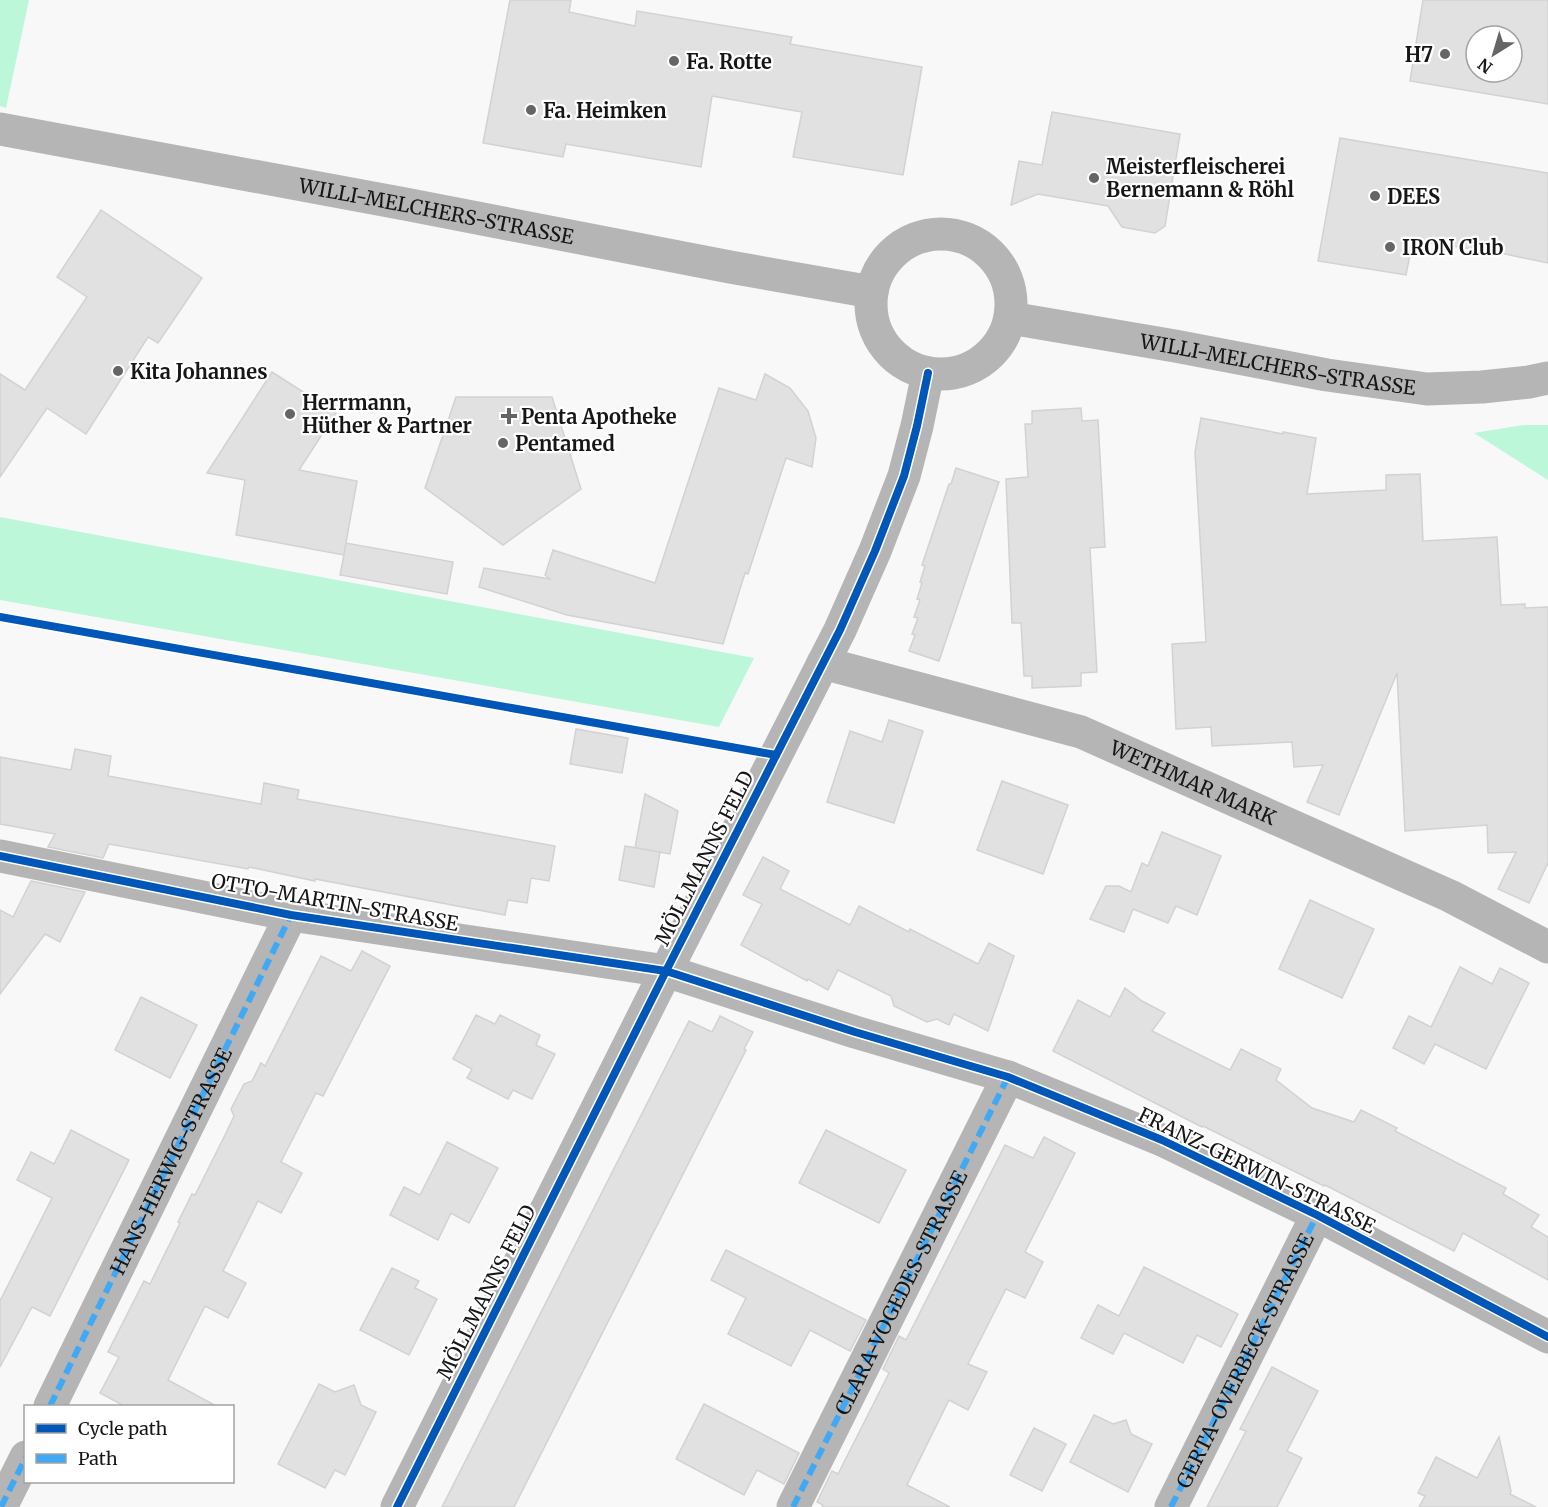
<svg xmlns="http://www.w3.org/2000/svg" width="1548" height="1507" viewBox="0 0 1548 1507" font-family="Merriweather,serif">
	<rect width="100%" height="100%" fill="#f8f8f9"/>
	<!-- green -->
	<g fill="#bcf7da">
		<polygon points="0,0 29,0 6,108 0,106"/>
		<polygon points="1523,425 1548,425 1548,480 1474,433"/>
		<polygon points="0,517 754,658 719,727 0,600"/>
	</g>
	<!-- building -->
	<g fill="#e1e1e2" stroke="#d2d2d2" stroke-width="1.5" fill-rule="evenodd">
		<polygon points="510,0 571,0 569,12 635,26 637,11 792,37 790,44 922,67 903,175 793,157 802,112 712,96 701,167 566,144 563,157 483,143"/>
		<path d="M 1423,0 L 1548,0 L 1548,104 L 1410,81 ZM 1476,36 L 1512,36 L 1512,72 L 1476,72 Z"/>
		<polygon points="1052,112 1180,134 1165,226 1155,233 1122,227 1108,206 1038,194 1011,205 1019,161 1042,165"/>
		<polygon points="1340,138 1548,173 1548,263 1505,254 1413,240 1406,275 1318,261"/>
		<polygon points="101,210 202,278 158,343 148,337 86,434 47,408 0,477 0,374 25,390 87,297 57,277"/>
		<polygon points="272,372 336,413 299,470 357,481 344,554 346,543 453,562 447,594 340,575 344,555 236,535 245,480 207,473"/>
		<polygon points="765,374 790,388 808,411 816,438 812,467 786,458 748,574 745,573 723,644 567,615 479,587 484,568 550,579 545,575 553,550 655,583 719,388 756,400"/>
		<polygon points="456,397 552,397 581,489 503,545 425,488"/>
		<polygon points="1081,408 1082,421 1098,420 1105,547 1090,548 1097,672 1081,673 1081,686 1032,688 1032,676 1024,676 1021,623 1012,623 1006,479 1028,477 1025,424 1032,424 1032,411"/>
		<polygon points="1201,418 1283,434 1283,432 1316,438 1307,494 1386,490 1386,475 1420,474 1423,541 1497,537 1501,605 1525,604 1525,608 1548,607 1548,863 1529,903 1498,889 1516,852 1488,853 1487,825 1405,831 1397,673 1339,815 1307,802 1323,765 1294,767 1292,742 1212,746 1211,727 1176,729 1172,644 1206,642 1195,452"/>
		<polygon points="956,468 999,482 939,661 909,651 915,635 912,634 918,618 914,617 920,600 917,599 922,583 920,582 925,566 922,565 949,484 951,484"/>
		<polygon points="889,720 923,731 894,823 827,802 850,731 882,742"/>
		<polygon points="576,729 628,738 622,773 570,764"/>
		<polygon points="75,749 111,756 108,776 261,804 264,783 299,790 297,799 555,846 549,881 531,878 527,903 508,900 505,915 315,879 315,881 249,867 248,869 109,844 103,858 48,847 55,834 0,824 0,757 71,770"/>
		<polygon points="1002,781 1068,805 1043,874 977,850"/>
		<polygon points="645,794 678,811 670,854 635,848"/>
		<polygon points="1162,832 1221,856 1197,915 1176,906 1168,923 1133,909 1124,932 1090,919 1106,886 1119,886 1131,892 1142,863 1148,866"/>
		<polygon points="625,846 660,852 654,887 619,880"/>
		<polygon points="763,857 789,871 780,889 850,925 859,906 909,932 910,929 978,964 989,943 1014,956 988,1031 954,1014 949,1025 937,1019 927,1022 894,1006 891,996 838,970 828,990 808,979 807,981 741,945 762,904 743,895"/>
		<polygon points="31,881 85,892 60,942 45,934 0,994 0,910 13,917"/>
		<polygon points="1310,900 1374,929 1342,998 1279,969"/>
		<polygon points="362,951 390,966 323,1096 316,1093 281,1162 302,1173 281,1213 258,1201 223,1271 246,1283 228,1318 205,1306 168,1380 218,1407 126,1407 100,1393 119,1357 108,1352 144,1281 150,1284 180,1223 178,1222 192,1194 195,1195 225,1135 234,1116 231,1109 244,1084 252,1081 261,1063 265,1066 321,956 351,971"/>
		<polygon points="1460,967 1492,984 1500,968 1529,983 1486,1069 1435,1044 1424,1064 1393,1048 1409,1016 1431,1027"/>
		<polygon points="1125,988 1142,1001 1165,1013 1152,1031 1230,1070 1241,1049 1281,1069 1276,1080 1312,1108 1354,1122 1361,1110 1397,1128 1395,1131 1506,1188 1503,1194 1539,1215 1531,1227 1548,1237 1548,1280 1463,1233 1454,1251 1325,1185 1324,1186 1203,1126 1202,1127 1053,1051 1078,1000 1110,1017"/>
		<polygon points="141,997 197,1025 170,1078 115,1050"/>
		<polygon points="476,1015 495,1024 500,1015 540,1035 536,1045 555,1054 532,1099 513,1090 508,1099 467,1078 472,1069 453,1059"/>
		<polygon points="720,1016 753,1032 744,1049 746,1050 514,1507 442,1507 689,1021 712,1032"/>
		<polygon points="71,1130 129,1160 50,1316 32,1307 0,1367 0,1301 52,1198 17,1180 31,1152 54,1164"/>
		<polygon points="826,1130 906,1170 879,1223 799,1183"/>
		<polygon points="1044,1137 1075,1153 1025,1252 1043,1262 1025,1298 1006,1289 968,1364 987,1372 968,1410 949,1400 907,1485 950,1507 822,1507 823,1505 817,1502 832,1471 838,1474 889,1373 883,1369 899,1336 906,1340 1005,1145 1033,1158"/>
		<polygon points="447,1142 498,1168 469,1223 451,1213 438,1240 390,1215 404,1187 420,1195"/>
		<polygon points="726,1250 866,1320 850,1351 810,1330 791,1366 728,1334 746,1298 711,1280"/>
		<polygon points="1144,1267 1238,1314 1221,1347 1197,1335 1183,1363 1124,1333 1113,1354 1081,1338 1098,1305 1119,1316"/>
		<polygon points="392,1268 419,1281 415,1288 437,1299 409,1355 360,1330"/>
		<polygon points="1272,1367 1318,1391 1287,1451 1302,1458 1277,1507 1207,1507 1246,1431 1240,1429"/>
		<polygon points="319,1384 335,1392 354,1385 361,1405 376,1412 345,1475 335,1470 325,1488 278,1464"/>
		<polygon points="704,1404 799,1453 784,1484 757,1470 744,1495 676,1459"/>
		<polygon points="1094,1415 1113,1424 1126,1420 1131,1434 1152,1444 1128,1492 1070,1462"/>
		<polygon points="1034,1428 1066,1444 1042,1491 1010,1475"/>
		<polygon points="1499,1437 1511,1491 1510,1494 1536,1507 1419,1507 1425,1496 1418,1493 1436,1457 1477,1478"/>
	</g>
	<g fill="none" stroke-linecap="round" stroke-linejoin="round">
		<!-- street -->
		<g stroke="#b6b5b5" stroke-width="33">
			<path id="s1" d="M 0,129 L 405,204 L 730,267 L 872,292"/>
			<circle cx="941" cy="304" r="70"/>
			<path id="s2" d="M 1010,318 L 1175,346 L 1327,375 L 1427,389 L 1482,387 L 1529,382 L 1548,378"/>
			<path id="s3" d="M 823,663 L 1081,732 L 1450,896 L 1548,947"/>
			<polyline points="0,856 291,915 666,971 855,1032 1008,1077 1162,1140 1317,1215 1548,1337"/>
			<path id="s4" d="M 50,1406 L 291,915"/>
			<polyline points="1,1507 26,1457"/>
			<polyline points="397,1507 666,971 840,630 875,551 904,476 917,426 928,373"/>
			<path id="s5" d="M 793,1507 L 1008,1077"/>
			<path id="s6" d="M 1171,1507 L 1317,1215"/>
		</g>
		<!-- quiet -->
		<g stroke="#3fa9f5" stroke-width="6" stroke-dasharray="12 6" stroke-linecap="butt">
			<polyline points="50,1406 291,915"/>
			<polyline points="1,1507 26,1457"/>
			<polyline points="793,1507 1008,1077"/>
			<polyline points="1171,1507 1317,1215"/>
		</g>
		<!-- cycleway casing -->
		<g stroke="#fff" stroke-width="11">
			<g id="cycleway">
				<polyline points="0,617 776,755"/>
				<polyline points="0,856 291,915 666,971 855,1032 1008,1077 1162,1140 1317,1215 1548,1337"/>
				<polyline points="397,1507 666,971 840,630 875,551 904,476 917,426 928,373"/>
			</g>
		</g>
		<!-- cycleway -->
		<use href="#cycleway" stroke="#0057b8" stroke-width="8"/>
	</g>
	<!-- markers -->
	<g fill="#656566" stroke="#fff" stroke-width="2">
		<circle cx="1445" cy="54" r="6"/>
		<circle cx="674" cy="61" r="6"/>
		<circle cx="531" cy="110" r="6"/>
		<circle cx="1094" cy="178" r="6"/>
		<circle cx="1375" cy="196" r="6"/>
		<circle cx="1390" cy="247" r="6"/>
		<circle cx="118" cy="371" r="6"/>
		<circle cx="290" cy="414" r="6"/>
		<path d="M506 407h6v6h6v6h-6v6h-6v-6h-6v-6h6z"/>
		<circle cx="503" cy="443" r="6"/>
	</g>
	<g text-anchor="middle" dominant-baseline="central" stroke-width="4.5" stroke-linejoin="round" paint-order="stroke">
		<!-- poi labels -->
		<g font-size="20" font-weight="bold" fill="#161617" stroke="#fff" text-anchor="start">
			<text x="1433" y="54" text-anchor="end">H7</text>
			<text x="686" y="61">Fa. Rotte</text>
			<text x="543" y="110">Fa. Heimken</text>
			<text x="1106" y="166">Meisterfleischerei<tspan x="1106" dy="23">Bernemann &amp; Röhl</tspan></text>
			<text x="1387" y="196">DEES</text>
			<text x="1402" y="247">IRON Club</text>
			<text x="130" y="371">Kita Johannes</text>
			<text x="302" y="402">Herrmann,<tspan x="302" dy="23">Hüther &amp; Partner</tspan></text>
			<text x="521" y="416">Penta Apotheke</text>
			<text x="515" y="443">Pentamed</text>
		</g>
		<!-- street labels -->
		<g font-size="20" fill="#161617" stroke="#fff">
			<text stroke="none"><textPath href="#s1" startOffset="444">WILLI-MELCHERS-STRASSE</textPath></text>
			<text stroke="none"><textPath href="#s2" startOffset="272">WILLI-MELCHERS-STRASSE</textPath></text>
			<text stroke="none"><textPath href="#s3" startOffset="390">WETHMAR MARK</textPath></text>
			<text transform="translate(704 858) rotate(-63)">MÖLLMANNS FELD</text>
			<text transform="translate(335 902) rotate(10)">OTTO-MARTIN-STRASSE</text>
			<text stroke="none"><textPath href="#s4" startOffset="273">HANS-HERWIG-STRASSE</textPath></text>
			<text transform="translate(1257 1170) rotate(26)">FRANZ-GERWIN-STRASSE</text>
			<text transform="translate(486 1292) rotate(-63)">MÖLLMANNS FELD</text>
			<text stroke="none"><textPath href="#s5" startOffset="240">CLARA-VOGEDES-STRASSE</textPath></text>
			<text stroke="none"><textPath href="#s6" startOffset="164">GERTA-OVERBECK-STRASSE</textPath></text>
		</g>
	</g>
	<!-- legend -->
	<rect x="24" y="1405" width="210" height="78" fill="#ffffff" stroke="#a2a2a2" stroke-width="1.5"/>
	<rect x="36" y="1424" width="30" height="9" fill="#0057b8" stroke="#a2a2a2" stroke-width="1.5"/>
	<text x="78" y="1435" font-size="18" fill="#161617">Cycle path</text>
	<rect x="36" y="1454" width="30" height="9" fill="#3fa9f5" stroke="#a2a2a2" stroke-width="1.5"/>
	<text x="78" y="1465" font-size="18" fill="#161617">Path</text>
	<!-- north arrow -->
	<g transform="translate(1494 54) rotate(217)"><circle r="28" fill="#ffffff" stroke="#a2a2a2" stroke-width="1.5"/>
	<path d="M0-4.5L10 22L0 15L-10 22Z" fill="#656566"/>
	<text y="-9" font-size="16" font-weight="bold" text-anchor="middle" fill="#161617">N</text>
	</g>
</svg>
